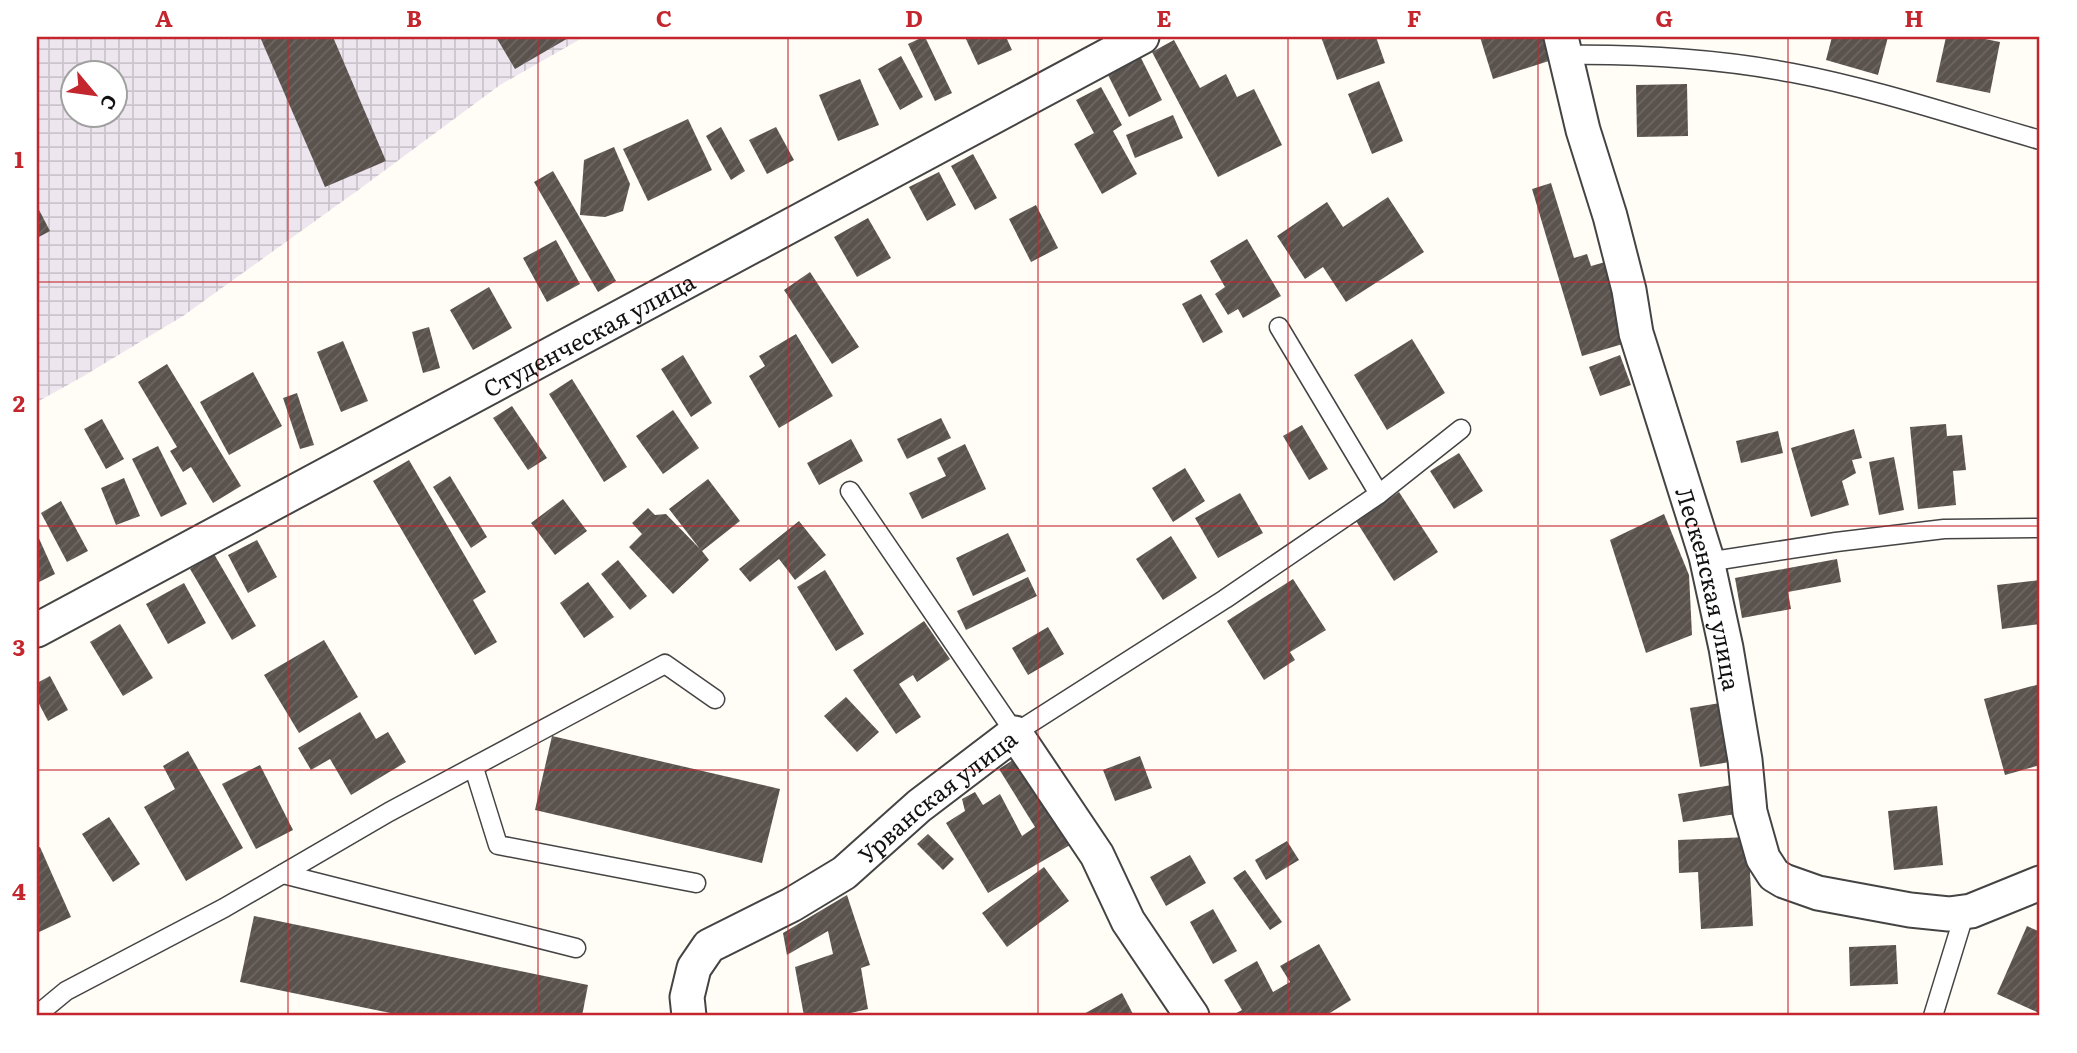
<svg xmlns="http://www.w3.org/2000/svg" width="2077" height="1053" viewBox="0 0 2077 1053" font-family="Literata,serif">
	<defs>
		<pattern id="industrial-grid" width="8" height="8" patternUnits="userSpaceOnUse" patternTransform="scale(1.75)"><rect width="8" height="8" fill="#eee6ef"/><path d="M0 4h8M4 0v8" fill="none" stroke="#cbc4cc"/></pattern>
		<pattern id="building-hatch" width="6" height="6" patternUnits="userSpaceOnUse" patternTransform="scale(1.75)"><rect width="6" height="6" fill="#5a524d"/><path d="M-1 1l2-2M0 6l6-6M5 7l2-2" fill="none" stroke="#6d6662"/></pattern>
	</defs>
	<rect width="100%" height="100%" fill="#fffdf5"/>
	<!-- industrial -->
	<path fill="url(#industrial-grid)" fill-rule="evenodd" d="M 37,37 L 584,37 L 500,85 L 361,188 L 183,316 L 82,377 L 37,402 ZM 74,74 L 116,74 L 116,116 L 74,116 Z"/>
	<!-- building -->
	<g fill="url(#building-hatch)">
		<polygon points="260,37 333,37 386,161 325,187"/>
		<polygon points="496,37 570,37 515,69"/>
		<polygon points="923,37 925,37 952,93 935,101 908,44"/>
		<polygon points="965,37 1006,37 1012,50 978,65"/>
		<polygon points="1321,37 1376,37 1385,63 1337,80"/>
		<polygon points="1480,37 1547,37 1555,59 1493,79"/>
		<polygon points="1832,37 1888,37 1878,75 1826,60"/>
		<polygon points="1946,37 1975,37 2000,42 1990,93 1936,82"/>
		<polygon points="1174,40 1200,88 1226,74 1237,97 1254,89 1282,145 1218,177 1152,52"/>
		<polygon points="1139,54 1162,100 1129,117 1106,71"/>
		<polygon points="901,56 923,97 900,110 878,69"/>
		<polygon points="860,79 879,125 838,141 819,95"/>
		<polygon points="1379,81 1403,141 1372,154 1348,94"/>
		<polygon points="1687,84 1688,136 1637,137 1636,85"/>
		<polygon points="1101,87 1122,125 1113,131 1137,174 1102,194 1074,144 1094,133 1076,100"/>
		<polygon points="1173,115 1183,138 1135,158 1126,135"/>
		<polygon points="688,119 712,170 648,201 623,149"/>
		<polygon points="721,127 745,171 731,180 706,136"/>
		<polygon points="776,127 794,160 767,174 749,140"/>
		<polygon points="614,147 630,184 623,211 605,217 580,215 584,160"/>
		<polygon points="973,154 997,198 975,210 951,166"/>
		<polygon points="553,171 616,281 598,292 534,182"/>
		<polygon points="939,172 956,205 927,221 909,187"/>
		<polygon points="1551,183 1574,258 1587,254 1591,266 1609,261 1633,341 1582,356 1532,189"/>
		<polygon points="1388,197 1424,252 1346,302 1323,267 1305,279 1277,236 1327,202 1343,227"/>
		<polygon points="1036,205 1058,248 1031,262 1009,219"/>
		<polygon points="37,206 50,231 37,238"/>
		<polygon points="868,218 891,258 857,277 834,237"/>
		<polygon points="1247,239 1281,296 1243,318 1238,309 1228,315 1215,294 1225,287 1210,261"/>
		<polygon points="556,240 580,284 547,302 523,258"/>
		<polygon points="810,272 859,347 832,364 784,290"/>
		<polygon points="489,287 512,328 473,350 450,310"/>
		<polygon points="1201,294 1223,332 1203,343 1182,304"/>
		<polygon points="429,327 440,368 423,373 412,332"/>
		<polygon points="796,334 833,396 779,428 749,376 765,366 759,356"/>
		<polygon points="1412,339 1445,393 1387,430 1354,375"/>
		<polygon points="343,341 368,401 341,412 317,352"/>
		<polygon points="683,355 712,403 691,417 661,369"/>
		<polygon points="1620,355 1631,385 1600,396 1589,367"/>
		<polygon points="167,364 241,486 213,503 191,467 183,472 170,451 177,447 138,382"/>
		<polygon points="253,372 282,426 229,455 200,402"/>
		<polygon points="572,379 627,467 604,482 549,394"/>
		<polygon points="297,393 314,445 300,449 283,398"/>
		<polygon points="512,406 547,458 528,470 493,418"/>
		<polygon points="673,410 699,448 663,474 636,436"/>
		<polygon points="941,418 951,438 907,459 897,439"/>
		<polygon points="102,419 124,459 106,469 84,429"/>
		<polygon points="1946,424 1947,436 1962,435 1966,470 1953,471 1956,505 1918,509 1910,427"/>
		<polygon points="1302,425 1328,469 1309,480 1283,436"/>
		<polygon points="1854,429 1862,458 1852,460 1856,473 1842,481 1849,505 1811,517 1791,448"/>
		<polygon points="1778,431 1783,453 1741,463 1736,441"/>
		<polygon points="851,439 863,461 819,485 807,463"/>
		<polygon points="965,444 986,489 922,519 909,493 946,476 937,458"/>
		<polygon points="158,446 187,504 161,517 132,459"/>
		<polygon points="1459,453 1483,491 1454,509 1430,471"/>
		<polygon points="1894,457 1904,510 1879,515 1869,462"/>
		<polygon points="409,460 486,592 473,600 497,642 475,655 373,481"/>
		<polygon points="1185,468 1205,501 1173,522 1152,488"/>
		<polygon points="450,476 487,537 471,548 433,487"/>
		<polygon points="124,478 140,516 116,525 101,488"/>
		<polygon points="708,479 740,521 702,551 709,560 673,594 629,547 642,534 632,523 648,508 655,515 666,514 700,549 669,509"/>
		<polygon points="1399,492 1438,552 1394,581 1356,521"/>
		<polygon points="1240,493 1263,533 1218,558 1195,518"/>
		<polygon points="563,499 587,531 555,555 531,523"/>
		<polygon points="61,501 88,551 67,562 41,513"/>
		<polygon points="1664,514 1689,575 1692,635 1646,653 1610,540"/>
		<polygon points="799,521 826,555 795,580 779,559 750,582 739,569"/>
		<polygon points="1008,533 1026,571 973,596 956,558"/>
		<polygon points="37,534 55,574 37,583"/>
		<polygon points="1171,536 1197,578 1163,600 1136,559"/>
		<polygon points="257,540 277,577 248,593 228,555"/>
		<polygon points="214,554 256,626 232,640 190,569"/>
		<polygon points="1837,559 1841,582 1788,592 1791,609 1742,618 1735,578"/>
		<polygon points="618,560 647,596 630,610 601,574"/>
		<polygon points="825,570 864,634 836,651 797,587"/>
		<polygon points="1028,577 1037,596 966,630 957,611"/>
		<polygon points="1293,579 1326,630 1290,652 1295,660 1264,680 1227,621"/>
		<polygon points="2040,580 2040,624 2002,629 1997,585"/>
		<polygon points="588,582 614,617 584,638 560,603"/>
		<polygon points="184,583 206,623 168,644 146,604"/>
		<polygon points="924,621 950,659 917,682 913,675 899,684 921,717 896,734 853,670"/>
		<polygon points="120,624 153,678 123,696 90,642"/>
		<polygon points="1048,627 1064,654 1028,675 1012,648"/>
		<polygon points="324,640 358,697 299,733 264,675"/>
		<polygon points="50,676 68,710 48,721 37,700 37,683"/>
		<polygon points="2040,684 2040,765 2005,775 1984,699"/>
		<polygon points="846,697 879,732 857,752 824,716"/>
		<polygon points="1720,703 1730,762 1700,767 1690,708"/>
		<polygon points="360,712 376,739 388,732 406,762 351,795 330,759 311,770 298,748"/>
		<polygon points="552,736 780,789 762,863 535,810"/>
		<polygon points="188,751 243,848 186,881 144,807 175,789 163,766"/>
		<polygon points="1140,756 1152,788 1115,801 1103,770"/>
		<polygon points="1016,758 1070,845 988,893 946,823 965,811 962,799 975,792 983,805 1000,794 1022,836 1035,827 999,769"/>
		<polygon points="260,765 293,830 256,849 222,784"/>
		<polygon points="1732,785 1736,814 1683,822 1678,794"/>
		<polygon points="1937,806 1943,865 1894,870 1888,811"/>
		<polygon points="109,817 140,864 113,882 82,834"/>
		<polygon points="928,834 954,859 943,870 917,844"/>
		<polygon points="1748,837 1753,926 1701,929 1698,872 1679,873 1678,840"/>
		<polygon points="1287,841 1299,860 1266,880 1255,860"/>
		<polygon points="40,847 71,917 37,933 37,848"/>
		<polygon points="1190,855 1206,883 1166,906 1150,877"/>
		<polygon points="1044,867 1069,901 1007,947 982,913"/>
		<polygon points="1245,870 1282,922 1270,930 1233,878"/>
		<polygon points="847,895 870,965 861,968 868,1009 838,1016 804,1016 795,967 833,954 828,931 787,955 783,933"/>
		<polygon points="1213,909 1237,951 1213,964 1190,922"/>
		<polygon points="254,916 588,985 582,1016 405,1016 240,982"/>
		<polygon points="2027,926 2040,932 2040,1005 2037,1012 1997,994"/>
		<polygon points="1319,944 1351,1000 1325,1016 1231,1016 1242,1010 1224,980 1257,961 1273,992 1290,982 1280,966"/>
		<polygon points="1896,945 1898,984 1850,986 1849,947"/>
		<polygon points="1122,993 1134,1016 1080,1016"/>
	</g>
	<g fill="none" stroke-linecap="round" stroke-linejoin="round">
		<!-- service casing -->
		<g stroke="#444" stroke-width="21">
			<g id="service">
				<path d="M 1565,55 C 1641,54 1719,59 1793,73 C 1877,89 1959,117 2040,140"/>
				<polyline points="850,491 1015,733 1225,599 1379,494 1279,327"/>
				<polyline points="1379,494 1461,429"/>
				<polyline points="1707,562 1836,542 1944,529 2040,528"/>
				<polyline points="474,768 498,845 696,883"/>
				<polyline points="283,874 576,948"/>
				<polyline points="37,1015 66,991 224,908 389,812 665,664 715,699"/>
				<polyline points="1933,1016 1965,912"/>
			</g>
		</g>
		<!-- minor casing -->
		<g stroke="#444" stroke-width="37">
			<g id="minor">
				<path id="s1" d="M 1561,37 L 1583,130 L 1610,216 L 1629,290 L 1636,333 L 1706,556 L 1726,648 L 1745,760 L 1750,812 L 1763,858 L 1774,875 L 1784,881 L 1818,893 L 1910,910 L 1949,914 L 1971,911 L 2040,883"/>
				<path id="s2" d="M 37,630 L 1142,37"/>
				<path id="s3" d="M 689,1016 L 687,997 L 694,968 L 709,946 L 791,905 L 844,873 L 919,806 L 1015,733 L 1097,855 L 1128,921 L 1192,1016"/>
			</g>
		</g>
		<!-- service -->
		<use href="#service" stroke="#fff" stroke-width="18"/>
		<!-- minor -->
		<use href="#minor" stroke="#fff" stroke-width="33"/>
	</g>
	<!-- grid -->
	<path fill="none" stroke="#c4262e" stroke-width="2" stroke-opacity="0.55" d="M 288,37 L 288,1016M 538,37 L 538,1016M 788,37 L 788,1016M 1038,37 L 1038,1016M 1288,37 L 1288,1016M 1538,37 L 1538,1016M 1788,37 L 1788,1016M 37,282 L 2040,282M 37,526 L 2040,526M 37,770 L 2040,770"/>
	<g text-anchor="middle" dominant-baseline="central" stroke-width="7" stroke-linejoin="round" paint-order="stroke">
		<!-- street labels -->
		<g font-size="23" fill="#111" stroke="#fff">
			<text stroke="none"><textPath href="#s2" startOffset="626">Студенческая улица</textPath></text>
			<text stroke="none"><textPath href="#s1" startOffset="572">Лескенская улица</textPath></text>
			<text stroke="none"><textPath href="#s3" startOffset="350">Урванская улица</textPath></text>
		</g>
	</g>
	<!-- border -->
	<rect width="2077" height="1053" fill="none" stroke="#ffffff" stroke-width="77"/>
	<!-- north arrow -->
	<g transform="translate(94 94) rotate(119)"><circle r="33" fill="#ffffff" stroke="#a0a0a0" stroke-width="2"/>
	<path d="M0-5L12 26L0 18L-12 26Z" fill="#c4262e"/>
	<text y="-10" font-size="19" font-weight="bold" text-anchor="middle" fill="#111111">С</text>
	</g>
	<rect x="38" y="38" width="2000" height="976" fill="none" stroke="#c4262e" stroke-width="2.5"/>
	<g font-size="23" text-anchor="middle" font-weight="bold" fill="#c4262e">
		<text x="164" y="27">A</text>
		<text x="414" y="27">B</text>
		<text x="664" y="27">C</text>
		<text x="914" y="27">D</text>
		<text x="1164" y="27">E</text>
		<text x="1414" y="27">F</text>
		<text x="1664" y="27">G</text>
		<text x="1914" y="27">H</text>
		<text x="19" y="168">1</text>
		<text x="19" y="412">2</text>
		<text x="19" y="656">3</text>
		<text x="19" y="900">4</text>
	</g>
</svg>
